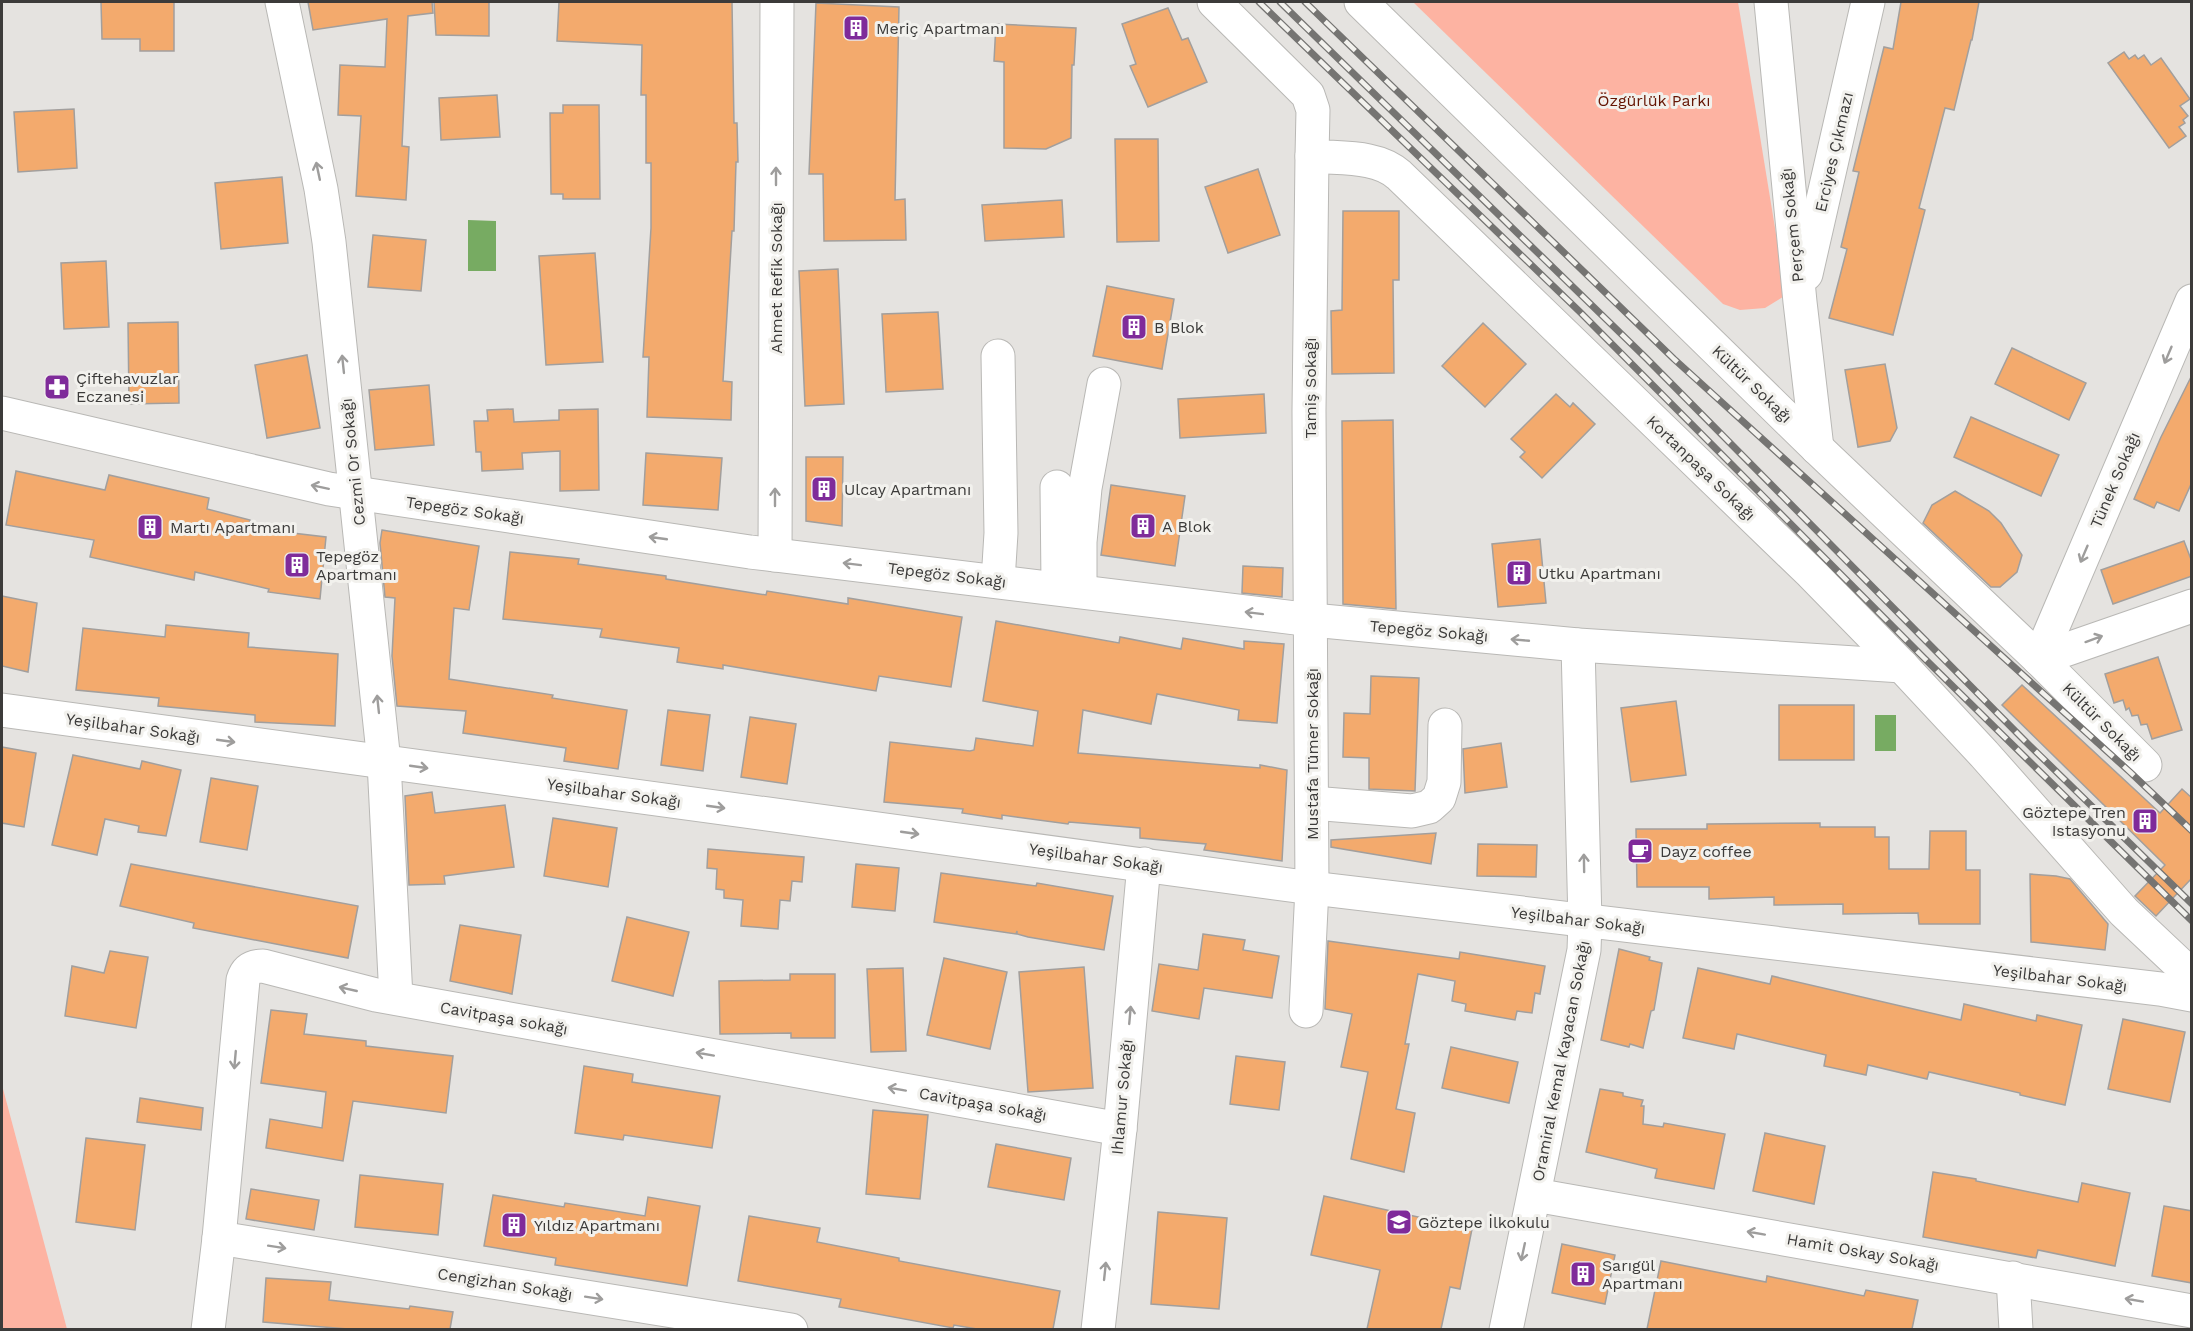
<svg xmlns="http://www.w3.org/2000/svg" width="2193" height="1331" viewBox="0 0 2193 1331" font-family="'Work Sans',sans-serif">
	<rect width="100%" height="100%" fill="#e5e3e0"/>
	<!-- green -->
	<g fill="#fdb3a2">
		<polygon points="1413,2 1738,2 1786,295 1765,308 1740,310 1723,304"/>
		<polygon points="2,1085 67,1329 2,1329"/>
	</g>
	<!-- water -->
	<g fill="#77ab62">
		<polygon points="468,220 496,221 496,271 468,271"/>
		<rect x="1875" y="715" width="21" height="36"/>
	</g>
	<!-- building -->
	<g fill="#f3aa6d" stroke="#a29f9d" stroke-width="1.5">
		<polygon points="101,2 174,2 174,51 140,51 140,39 102,39"/>
		<polygon points="308,2 432,2 433,13 408,16 402,146 409,147 406,200 356,196 361,116 338,115 340,65 385,67 387,19 313,30"/>
		<polygon points="434,2 489,2 489,36 436,35"/>
		<polygon points="559,2 732,2 734,123 737,123 738,162 736,162 734,231 732,231 723,381 732,382 731,420 647,417 649,357 643,357 651,228 651,163 646,163 646,95 641,95 642,45 557,41"/>
		<polygon points="1901,2 1979,2 1972,40 1971,40 1954,110 1945,108 1919,208 1925,210 1893,335 1829,318 1847,249 1841,247 1859,172 1853,171 1884,47 1893,49"/>
		<polygon points="816,3 899,7 895,200 905,199 906,240 824,241 823,174 809,174"/>
		<polygon points="1168,8 1182,40 1188,38 1207,82 1148,107 1130,66 1136,64 1122,24"/>
		<polygon points="996,24 1076,28 1074,65 1072,65 1071,138 1046,149 1004,148 1004,62 994,61"/>
		<polygon points="2124,52 2129,59 2135,55 2138,59 2144,55 2151,65 2161,58 2190,99 2180,106 2188,116 2183,120 2185,123 2179,127 2186,136 2169,148 2108,63"/>
		<polygon points="497,95 500,137 441,140 439,98"/>
		<polygon points="563,105 599,105 600,199 563,199 563,194 551,194 550,113 563,113"/>
		<polygon points="74,109 77,168 18,172 14,112"/>
		<polygon points="1115,139 1158,139 1159,241 1117,242"/>
		<polygon points="1258,169 1280,235 1228,253 1205,187"/>
		<polygon points="282,177 288,243 221,249 215,183"/>
		<polygon points="1062,200 1064,237 985,241 982,205"/>
		<polygon points="1343,211 1399,211 1399,280 1393,280 1394,373 1332,374 1331,311 1342,310"/>
		<polygon points="373,235 426,240 421,291 368,287"/>
		<polygon points="595,253 603,362 546,365 539,256"/>
		<polygon points="106,261 109,327 64,329 61,263"/>
		<polygon points="838,269 844,404 805,406 799,271"/>
		<polygon points="1107,286 1174,299 1162,369 1093,356"/>
		<polygon points="938,312 943,389 886,392 882,314"/>
		<polygon points="178,322 179,403 129,404 128,323"/>
		<polygon points="1483,323 1526,364 1485,407 1442,366"/>
		<polygon points="2012,348 2086,383 2069,420 1995,384"/>
		<polygon points="307,355 320,428 267,438 255,365"/>
		<polygon points="1885,364 1897,428 1890,441 1858,447 1845,370"/>
		<polygon points="2192,375 2192,482 2179,511 2157,502 2154,508 2134,499 2161,437"/>
		<polygon points="429,385 434,445 375,450 369,390"/>
		<polygon points="1264,394 1266,433 1180,438 1178,399"/>
		<polygon points="1556,394 1570,407 1573,403 1595,424 1542,478 1520,457 1525,452 1511,439"/>
		<polygon points="513,409 514,422 559,420 559,410 598,409 599,490 560,491 560,451 522,453 523,469 482,471 481,452 476,452 474,421 488,421 487,410"/>
		<polygon points="1971,417 2059,455 2041,496 1954,457"/>
		<polygon points="1393,420 1396,609 1343,604 1342,421"/>
		<polygon points="646,453 722,458 718,510 643,505"/>
		<polygon points="806,457 843,457 842,526 806,521"/>
		<polygon points="16,471 105,490 109,475 209,498 207,509 250,520 249,528 326,537 320,599 268,592 269,589 195,572 194,580 90,557 94,540 6,525"/>
		<polygon points="1111,485 1185,496 1175,566 1101,555"/>
		<polygon points="1955,491 1989,511 2001,523 2022,555 2017,572 2000,587 1991,587 1923,523 1932,505"/>
		<polygon points="382,530 479,546 469,610 454,608 449,679 553,695 552,698 627,710 618,769 564,761 566,748 463,733 466,711 397,706 392,656 395,598 385,597 380,543"/>
		<polygon points="1540,539 1546,603 1498,607 1492,544"/>
		<polygon points="2184,541 2192,562 2192,576 2113,604 2101,570"/>
		<polygon points="510,552 579,559 578,564 666,576 666,579 766,595 767,591 848,604 848,598 962,617 951,687 879,676 876,691 723,665 723,669 677,662 679,648 600,637 602,629 503,619"/>
		<polygon points="1243,566 1283,568 1282,597 1242,593"/>
		<polygon points="2,596 37,603 28,672 2,666"/>
		<polygon points="996,621 1119,643 1120,637 1181,649 1183,638 1244,649 1244,641 1284,644 1277,723 1238,720 1239,710 1157,694 1151,724 1083,710 1078,753 1260,768 1260,765 1287,770 1282,861 1204,850 1206,844 1140,838 1140,828 1069,822 1068,824 1002,815 1002,819 962,813 963,809 884,802 890,742 970,751 974,750 976,738 1033,746 1038,711 983,701"/>
		<polygon points="166,625 249,633 248,647 338,654 335,726 255,722 255,715 158,706 159,698 76,690 83,628 165,637"/>
		<polygon points="2158,657 2182,730 2152,739 2147,724 2141,725 2138,715 2132,716 2129,708 2126,710 2123,700 2114,703 2105,674"/>
		<polygon points="1371,676 1419,678 1415,791 1369,789 1369,758 1343,757 1344,713 1370,714"/>
		<polygon points="2022,685 2160,813 2182,789 2192,798 2192,878 2156,916 2135,896 2165,865 2002,705"/>
		<polygon points="1676,701 1686,775 1631,782 1621,708"/>
		<rect x="1779" y="705" width="75" height="55"/>
		<polygon points="668,710 710,715 703,771 661,765"/>
		<polygon points="750,717 796,724 787,784 741,777"/>
		<polygon points="1501,743 1507,787 1465,793 1463,749"/>
		<polygon points="2,747 36,753 24,827 2,823"/>
		<polygon points="73,755 140,769 142,761 181,770 166,836 138,832 139,826 105,819 97,855 52,845"/>
		<polygon points="211,778 258,786 247,850 200,842"/>
		<polygon points="432,792 435,813 505,805 514,867 444,876 445,884 409,885 405,796"/>
		<polygon points="553,818 617,828 608,887 544,876"/>
		<polygon points="1820,823 1820,827 1875,827 1875,837 1889,837 1889,869 1929,869 1930,831 1966,831 1966,870 1980,870 1980,924 1919,924 1918,913 1843,914 1843,904 1774,905 1774,897 1709,899 1709,887 1637,887 1636,829 1707,829 1707,824"/>
		<polygon points="1436,833 1431,864 1331,847 1331,840"/>
		<polygon points="1478,844 1537,845 1536,877 1477,876"/>
		<polygon points="708,849 804,857 802,882 792,881 790,901 780,900 778,929 741,926 743,900 724,898 724,890 716,889 717,869 707,868"/>
		<polygon points="131,864 358,906 348,958 193,928 194,923 120,906"/>
		<polygon points="856,864 899,868 895,911 852,907"/>
		<polygon points="941,873 1036,886 1037,883 1113,896 1104,950 1028,937 1017,934 1017,931 1016,934 934,922"/>
		<polygon points="2030,874 2056,876 2070,879 2108,924 2105,950 2031,942"/>
		<polygon points="627,917 689,932 673,996 612,981"/>
		<polygon points="460,925 521,935 512,994 450,981"/>
		<polygon points="1203,934 1245,940 1243,950 1279,956 1272,998 1204,988 1199,1019 1152,1011 1159,964 1198,970"/>
		<polygon points="1328,941 1459,959 1460,952 1545,966 1540,994 1535,993 1532,1013 1517,1011 1515,1020 1465,1011 1466,1004 1452,1001 1455,981 1418,974 1405,1044 1409,1044 1396,1109 1415,1113 1404,1172 1351,1159 1368,1072 1341,1067 1352,1014 1325,1009"/>
		<polygon points="1619,949 1650,957 1649,960 1662,963 1654,1010 1651,1011 1643,1048 1630,1044 1629,1047 1601,1040"/>
		<polygon points="110,951 148,957 136,1028 65,1016 72,966 104,973"/>
		<polygon points="944,958 1007,972 990,1049 927,1035"/>
		<polygon points="1084,967 1093,1088 1028,1092 1019,972"/>
		<polygon points="903,968 906,1051 871,1052 867,969"/>
		<polygon points="1698,968 1770,984 1772,976 1961,1020 1964,1004 2036,1021 2037,1015 2082,1025 2065,1105 2020,1095 2020,1093 1929,1072 1927,1079 1868,1065 1866,1075 1824,1066 1826,1055 1737,1034 1734,1049 1683,1038"/>
		<polygon points="790,974 835,974 835,1038 791,1038 791,1033 720,1034 719,981 790,980"/>
		<polygon points="271,1010 307,1014 304,1034 366,1041 366,1046 453,1056 446,1113 353,1101 343,1161 266,1148 270,1119 322,1128 326,1092 261,1083"/>
		<polygon points="2123,1019 2185,1032 2170,1102 2108,1089"/>
		<polygon points="1451,1047 1518,1062 1509,1103 1442,1088"/>
		<polygon points="1236,1056 1285,1062 1279,1110 1230,1104"/>
		<polygon points="584,1066 633,1074 632,1082 720,1096 712,1148 624,1135 623,1140 575,1133"/>
		<polygon points="1600,1089 1623,1093 1623,1096 1643,1100 1641,1106 1644,1106 1643,1124 1663,1127 1664,1123 1725,1134 1714,1189 1655,1178 1657,1169 1586,1152"/>
		<polygon points="140,1098 203,1108 201,1130 137,1122"/>
		<polygon points="873,1110 928,1115 920,1199 866,1194"/>
		<polygon points="1765,1133 1825,1146 1814,1204 1753,1191"/>
		<polygon points="86,1138 145,1145 135,1230 76,1222"/>
		<polygon points="996,1144 1071,1158 1064,1200 988,1187"/>
		<polygon points="1933,1172 1976,1179 1976,1181 2078,1202 2082,1183 2130,1193 2115,1266 2038,1250 2036,1258 1923,1237"/>
		<polygon points="360,1175 443,1184 438,1235 355,1227"/>
		<polygon points="251,1189 319,1200 314,1230 246,1219"/>
		<polygon points="493,1195 564,1207 565,1203 645,1216 648,1197 700,1206 687,1286 555,1265 556,1258 484,1246"/>
		<polygon points="1324,1196 1472,1229 1460,1289 1450,1287 1441,1329 1367,1329 1380,1270 1311,1255"/>
		<polygon points="2164,1206 2192,1211 2192,1283 2152,1276"/>
		<polygon points="1158,1212 1227,1218 1219,1309 1151,1304"/>
		<polygon points="749,1216 820,1228 817,1242 899,1258 899,1261 1060,1291 1053,1329 977,1329 954,1325 953,1328 839,1307 841,1299 738,1281"/>
		<polygon points="1562,1244 1615,1255 1605,1304 1552,1293"/>
		<polygon points="1661,1261 1766,1282 1767,1276 1864,1296 1866,1290 1918,1300 1912,1329 1647,1329"/>
		<polygon points="266,1278 331,1282 329,1300 409,1309 410,1306 453,1312 450,1329 348,1329 263,1322"/>
	</g>
	<g fill="none" stroke-linecap="round" stroke-linejoin="round">
		<!-- minor casing -->
		<g stroke="#b9b8b5" stroke-width="35">
			<g id="minor">
				<polyline points="282,2 321,189 329,242 384,762 396,998"/>
				<path d="M 1214,2 L 1308,95 L 1313,110 L 1312,156 C 1340,159 1377,155 1399,175 L 1811,573 L 1902,666 L 1984,754 L 2124,912 L 2192,976"/>
				<polyline points="1361,2 1817,448 2039,659 2145,765"/>
				<polyline points="1771,2 1800,302 1817,448"/>
				<polyline points="1806,274 1868,2"/>
				<polyline points="2,413 329,489 750,552 1312,620 1578,645 1902,666"/>
				<polyline points="1057,487 1058,584"/>
				<polyline points="775,555 777,2"/>
				<polyline points="998,581 1001,533 998,356"/>
				<polyline points="1080,591 1080,542 1085,488 1104,384"/>
				<polyline points="2039,659 2192,301"/>
				<polyline points="2039,659 2192,606"/>
				<polyline points="2,710 1312,888 2160,989 2192,995"/>
				<polyline points="1312,803 1412,811 1429,807 1439,798 1444,782 1445,725"/>
				<polyline points="1306,1011 1312,888 1309,411 1312,156"/>
				<polyline points="1535,1195 2192,1311"/>
				<polyline points="219,1238 791,1330"/>
				<polyline points="2013,1278 2016,1330"/>
				<path d="M 208,1330 L 219,1238 L 243,980 C 246,970 252,966 263,966 L 376,995 L 1120,1129"/>
				<polyline points="1098,1330 1120,1129 1144,864"/>
				<polyline points="1506,1330 1584,950 1585,922 1578,645"/>
			</g>
		</g>
		<!-- minor -->
		<use href="#minor" stroke="#fff" stroke-width="33"/>
		<!-- rail casing -->
		<g stroke="#757472" stroke-width="7">
			<g id="rail">
				<polyline points="1259,2 1580,312 1924,658 2192,921"/>
				<polyline points="1280,2 1646,358 2025,741 2192,904"/>
				<polyline points="1305,2 1674,359 2130,772 2192,831"/>
			</g>
		</g>
		<!-- rail -->
		<use href="#rail" stroke="#f2f1ed" stroke-width="4.5" stroke-dasharray="14" stroke-linecap="butt"/>
	</g>
	<!-- one-way arrows -->
	<defs><path id="oneway-shaft" d="M-6 0H5M1.5-3L5.5 0L1.5 3" fill="none" stroke-width="1.6" stroke-linecap="round" stroke-linejoin="round" transform="scale(1.5)"/></defs>
	<g stroke="#9e9d9c">
		<use href="#oneway-shaft" transform="translate(318 171) rotate(-102)"/>
		<use href="#oneway-shaft" transform="translate(776 176) rotate(-90)"/>
		<use href="#oneway-shaft" transform="translate(2168 355) rotate(113)"/>
		<use href="#oneway-shaft" transform="translate(343 364) rotate(-96)"/>
		<use href="#oneway-shaft" transform="translate(320 487) rotate(-168)"/>
		<use href="#oneway-shaft" transform="translate(775 497) rotate(-90)"/>
		<use href="#oneway-shaft" transform="translate(658 538) rotate(-172)"/>
		<use href="#oneway-shaft" transform="translate(2084 554) rotate(113)"/>
		<use href="#oneway-shaft" transform="translate(852 564) rotate(-173)"/>
		<use href="#oneway-shaft" transform="translate(1254 613) rotate(-173)"/>
		<use href="#oneway-shaft" transform="translate(2094 639) rotate(-20)"/>
		<use href="#oneway-shaft" transform="translate(1520 640) rotate(-175)"/>
		<use href="#oneway-shaft" transform="translate(378 704) rotate(-96)"/>
		<use href="#oneway-shaft" transform="translate(226 741) rotate(8)"/>
		<use href="#oneway-shaft" transform="translate(419 767) rotate(8)"/>
		<use href="#oneway-shaft" transform="translate(716 807) rotate(8)"/>
		<use href="#oneway-shaft" transform="translate(910 833) rotate(8)"/>
		<use href="#oneway-shaft" transform="translate(1584 863) rotate(-91)"/>
		<use href="#oneway-shaft" transform="translate(348 989) rotate(-167)"/>
		<use href="#oneway-shaft" transform="translate(1130 1015) rotate(-85)"/>
		<use href="#oneway-shaft" transform="translate(705 1054) rotate(-170)"/>
		<use href="#oneway-shaft" transform="translate(235 1060) rotate(95)"/>
		<use href="#oneway-shaft" transform="translate(897 1089) rotate(-170)"/>
		<use href="#oneway-shaft" transform="translate(1756 1233) rotate(-170)"/>
		<use href="#oneway-shaft" transform="translate(277 1247) rotate(9)"/>
		<use href="#oneway-shaft" transform="translate(1523 1252) rotate(102)"/>
		<use href="#oneway-shaft" transform="translate(1105 1271) rotate(-84)"/>
		<use href="#oneway-shaft" transform="translate(594 1298) rotate(9)"/>
		<use href="#oneway-shaft" transform="translate(2134 1300) rotate(-170)"/>
	</g>
	<!-- icons -->
	<defs>
		<g id="building-square" transform="scale(1.35)"><rect x="-9" y="-9" width="18" height="18" rx="4" fill="#7f2b9a" stroke="#f2f1ed"/><path d="M-4-6H4V6H1V3H-1V6H-4ZM-2.5-4.3h1.7v1.8h-1.7ZM.8-4.3h1.7v1.8H.8ZM-2.5-1h1.7V.8h-1.7ZM.8-1h1.7V.8H.8Z" fill="#fff"/></g>
		<g id="pharmacy-square" transform="scale(1.35)"><rect x="-9" y="-9" width="18" height="18" rx="4" fill="#7f2b9a" stroke="#f2f1ed"/><path d="M-2-6h4v4h4v4h-4v4h-4v-4h-4v-4h4Z" fill="#fff"/></g>
		<g id="cafe-square" transform="scale(1.35)"><rect x="-9" y="-9" width="18" height="18" rx="4" fill="#7f2b9a" stroke="#f2f1ed"/><path d="M-5.5-4.5H6V0H3Q3 3.5 0 3.5H-2.5Q-5.5 3.5-5.5 0ZM3-3.2v2h1.7v-2ZM-6 4.5H4V6H-6Z" fill="#fff"/></g>
		<g id="school-square" transform="scale(1.35)"><rect x="-9" y="-9" width="18" height="18" rx="4" fill="#7f2b9a" stroke="#f2f1ed"/><path d="M0-5L7-2L0 1L-7-2ZM-4 1L0 2.5L4 1V4Q0 6-4 4Z" fill="#fff"/></g>
	</defs>
	<g fill-rule="evenodd">
		<use href="#building-square" x="856" y="28"/>
		<use href="#building-square" x="1134" y="327"/>
		<use href="#pharmacy-square" x="57" y="387"/>
		<use href="#building-square" x="824" y="489"/>
		<use href="#building-square" x="1143" y="526"/>
		<use href="#building-square" x="150" y="527"/>
		<use href="#building-square" x="297" y="565"/>
		<use href="#building-square" x="1519" y="573"/>
		<use href="#building-square" x="2145" y="821"/>
		<use href="#cafe-square" x="1640" y="851"/>
		<use href="#school-square" x="1399" y="1222"/>
		<use href="#building-square" x="514" y="1225"/>
		<use href="#building-square" x="1583" y="1274"/>
	</g>
	<g text-anchor="middle" dominant-baseline="central" stroke-width="6" stroke-linejoin="round" paint-order="stroke">
		<!-- poi labels -->
		<g font-size="16" fill="#3c3b3a" stroke="#f2f1ed" text-anchor="start">
			<text x="876" y="28">Meriç Apartmanı</text>
			<text x="1154" y="327">B Blok</text>
			<text x="76" y="378">Çiftehavuzlar<tspan x="76" dy="18">Eczanesi</tspan></text>
			<text x="844" y="489">Ulcay Apartmanı</text>
			<text x="1162" y="526">A Blok</text>
			<text x="170" y="527">Martı Apartmanı</text>
			<text x="316" y="556">Tepegöz<tspan x="316" dy="18">Apartmanı</tspan></text>
			<text x="1538" y="573">Utku Apartmanı</text>
			<text x="2126" y="812" text-anchor="end">Göztepe Tren<tspan x="2126" dy="18">Istasyonu</tspan></text>
			<text x="1660" y="851">Dayz coffee</text>
			<text x="1418" y="1222">Göztepe İlkokulu</text>
			<text x="534" y="1225">Yıldız Apartmanı</text>
			<text x="1602" y="1265">Sarıgül<tspan x="1602" dy="18">Apartmanı</tspan></text>
		</g>
		<!-- park labels -->
		<g font-size="16" fill="#651503" stroke="#f2f1ed">
			<text x="1654" y="100">Özgürlük Parkı</text>
		</g>
		<!-- street labels -->
		<g font-size="16" fill="#3c3b3a" stroke="#f2f1ed">
			<text transform="translate(1834 152) rotate(-77)">Erciyes Çıkmazı</text>
			<text transform="translate(1792 225) rotate(-96)">Perçem Sokağı</text>
			<text transform="translate(776 278) rotate(-90)">Ahmet Refik Sokağı</text>
			<text transform="translate(1752 384) rotate(44)">Kültür Sokağı</text>
			<text transform="translate(1310 388) rotate(-90)">Tamiş Sokağı</text>
			<text transform="translate(353 462) rotate(-96)">Cezmi Or Sokağı</text>
			<text transform="translate(1701 468) rotate(44)">Kortanpaşa Sokağı</text>
			<text transform="translate(2115 480) rotate(-67)">Tünek Sokağı</text>
			<text transform="translate(465 510) rotate(8)">Tepegöz Sokağı</text>
			<text transform="translate(947 575) rotate(7)">Tepegöz Sokağı</text>
			<text transform="translate(1429 631) rotate(5)">Tepegöz Sokağı</text>
			<text transform="translate(2102 722) rotate(45)">Kültür Sokağı</text>
			<text transform="translate(133 728) rotate(8)">Yeşilbahar Sokağı</text>
			<text transform="translate(1312 754) rotate(-90)">Mustafa Tümer Sokağı</text>
			<text transform="translate(614 793) rotate(8)">Yeşilbahar Sokağı</text>
			<text transform="translate(1096 858) rotate(8)">Yeşilbahar Sokağı</text>
			<text transform="translate(1578 920) rotate(7)">Yeşilbahar Sokağı</text>
			<text transform="translate(2060 978) rotate(7)">Yeşilbahar Sokağı</text>
			<text transform="translate(504 1018) rotate(10)">Cavitpaşa sokağı</text>
			<text transform="translate(1561 1061) rotate(-79)">Oramiral Kemal Kayacan Sokağı</text>
			<text transform="translate(1122 1097) rotate(-85)">Ihlamur Sokağı</text>
			<text transform="translate(983 1104) rotate(10)">Cavitpaşa sokağı</text>
			<text transform="translate(1863 1252) rotate(10)">Hamit Oskay Sokağı</text>
			<text transform="translate(505 1284) rotate(9)">Cengizhan Sokağı</text>
		</g>
	</g>
	<!-- border -->
	<rect width="2193" height="1331" fill="none" stroke="#3c3b3a" stroke-width="6"/>
</svg>
